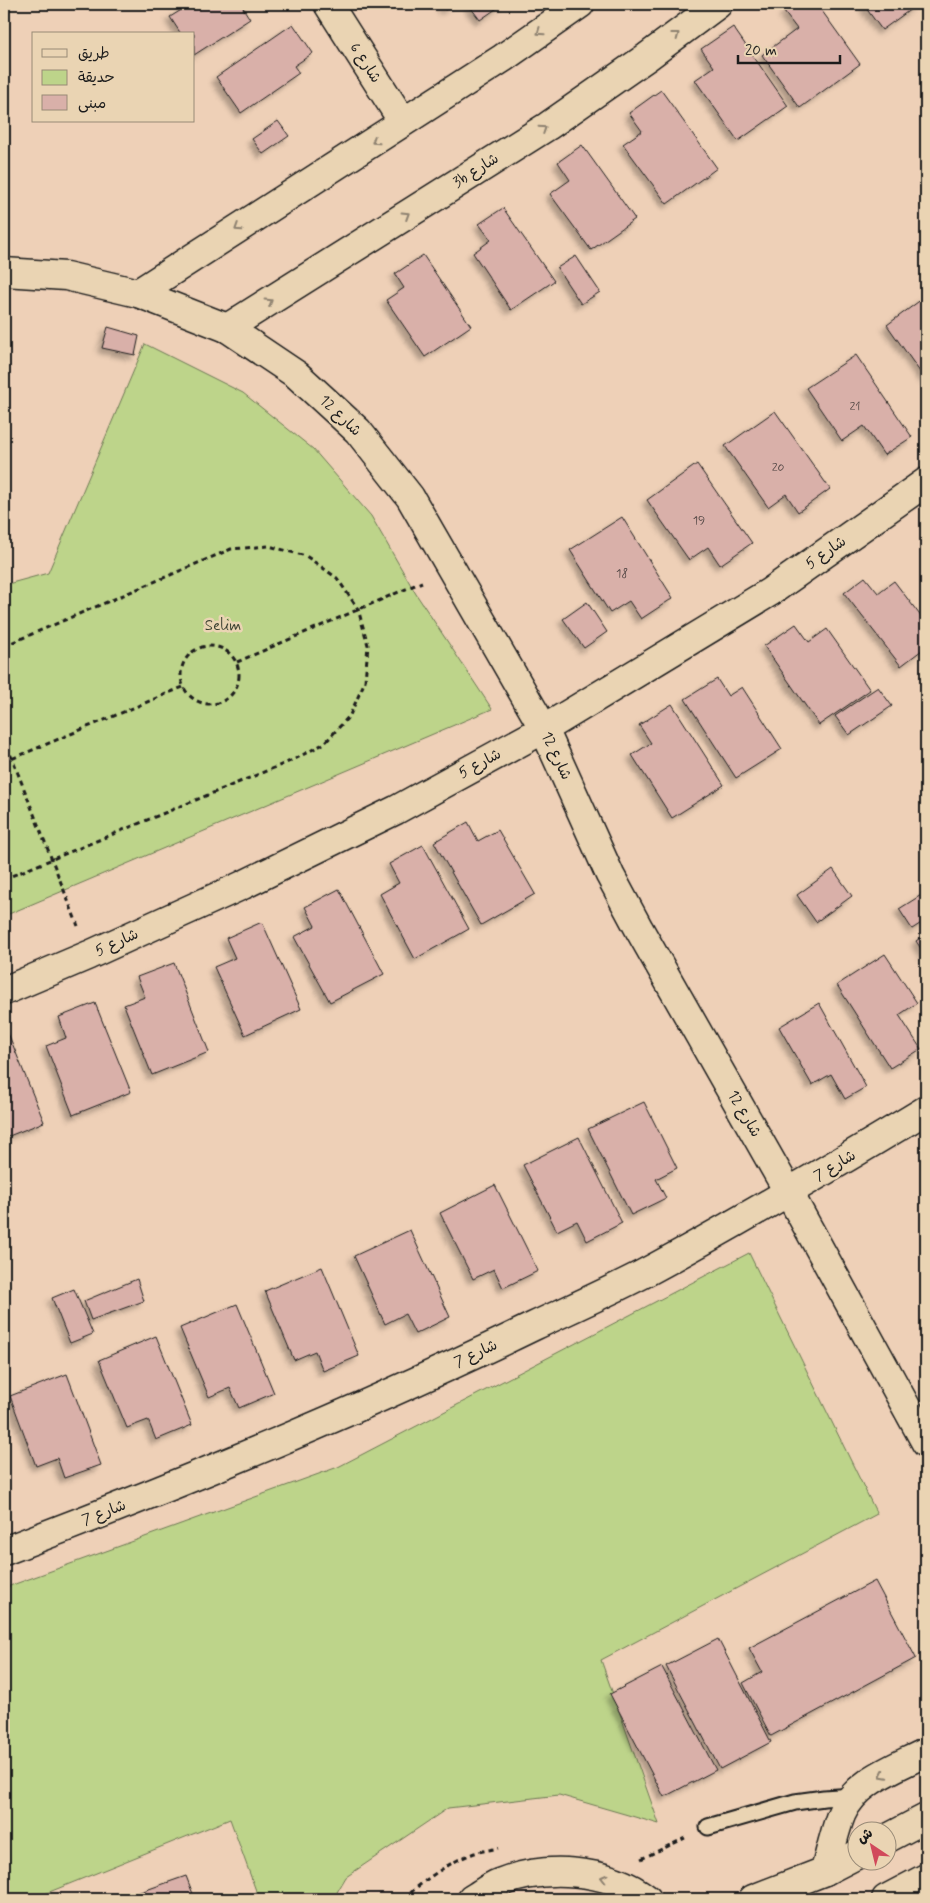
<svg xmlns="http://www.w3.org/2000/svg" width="930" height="1903" viewBox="0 0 930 1903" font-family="Mynerve,'Playpen Sans Arabic',sans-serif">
	<defs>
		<filter id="shadow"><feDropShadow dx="-4.5" dy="4.5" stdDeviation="2.5" flood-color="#0004"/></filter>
	</defs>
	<rect width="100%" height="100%" fill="#eed0b7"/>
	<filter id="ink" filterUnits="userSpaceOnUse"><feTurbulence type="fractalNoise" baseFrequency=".02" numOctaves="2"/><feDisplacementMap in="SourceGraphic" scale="10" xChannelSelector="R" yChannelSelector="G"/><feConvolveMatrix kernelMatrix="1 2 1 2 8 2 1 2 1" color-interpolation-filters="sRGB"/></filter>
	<g filter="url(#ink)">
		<!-- green -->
		<g fill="#bdd48a" stroke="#6c7853">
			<polygon points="145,344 243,393 313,449 371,516 416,594 492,709 4,916 4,585 48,573"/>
			<polygon points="749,1253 877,1514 601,1660 659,1824 559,1795 448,1808 346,1877 333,1899 259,1899 230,1819 32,1899 4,1899 4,1588 338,1467"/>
		</g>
		<!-- building -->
		<g fill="#d9b0a9" stroke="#1c1c1c" filter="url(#shadow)">
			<polygon points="191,4 250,4 243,8 250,19 194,55 194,34 181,34 170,17"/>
			<polygon points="441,4 454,4 445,10"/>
			<polygon points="468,4 503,4 480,20"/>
			<polygon points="795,4 817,4 860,64 800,108 762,55 797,29 784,12"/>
			<polygon points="863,4 918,4 882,30"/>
			<polygon points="293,24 313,53 294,66 299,73 241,113 216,77"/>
			<polygon points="733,27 788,106 738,141 695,80 714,67 701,49"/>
			<polygon points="661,90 717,168 667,204 623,144 642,131 629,113"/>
			<polygon points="278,121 289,136 263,154 252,139"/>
			<polygon points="582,145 635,219 591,250 550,194 570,180 558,162"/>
			<polygon points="503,208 554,281 511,310 473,253 491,240 479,224"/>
			<polygon points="423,255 471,326 425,357 386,300 404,288 395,274"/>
			<polygon points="576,256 600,292 581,304 557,268"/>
			<polygon points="926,296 926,379 925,379 887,325"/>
			<polygon points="108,327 139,336 135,355 102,348"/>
			<polygon points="856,355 912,437 884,455 864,426 842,441 806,388"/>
			<polygon points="775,411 830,489 798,512 786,494 768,507 725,446"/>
			<polygon points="697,464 752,543 720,565 708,547 689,560 647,500"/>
			<polygon points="622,517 673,598 641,619 629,601 610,613 570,550"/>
			<polygon points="865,577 878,593 894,581 926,623 926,647 901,666 844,593"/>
			<polygon points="587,602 607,632 584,648 563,619"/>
			<polygon points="796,624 809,642 827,629 870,690 819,725 764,646"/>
			<polygon points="717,679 728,696 742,687 782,749 736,778 685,699"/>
			<polygon points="878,687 892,706 849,735 835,716"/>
			<polygon points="672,704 724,785 672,818 632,755 651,743 639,725"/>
			<polygon points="468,822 478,841 498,830 535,894 481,925 434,842"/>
			<polygon points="423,845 469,929 415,959 380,894 399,883 389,864"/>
			<polygon points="833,869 852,896 816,922 797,895"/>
			<polygon points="339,889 384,974 330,1002 294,937 315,926 305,907"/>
			<polygon points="926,892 926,920 912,929 899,909"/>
			<polygon points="262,922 301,1009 245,1035 214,967 235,958 226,938"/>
			<polygon points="926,934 926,956 916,941"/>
			<polygon points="885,954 917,1003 899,1015 921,1049 890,1068 837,985"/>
			<polygon points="174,963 209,1052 152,1075 124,1005 145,997 137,977"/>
			<polygon points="95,1003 131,1092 73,1115 46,1046 66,1038 59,1017"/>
			<polygon points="819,1003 866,1087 845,1099 831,1074 812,1085 779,1027"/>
			<polygon points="8,1033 44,1122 4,1138 4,1034"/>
			<polygon points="644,1102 677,1168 656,1179 666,1198 631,1215 588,1129"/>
			<polygon points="579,1137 622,1223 587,1241 577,1221 557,1231 523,1165"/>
			<polygon points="495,1185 538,1271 503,1288 494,1269 473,1279 440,1213"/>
			<polygon points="410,1230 450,1317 415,1334 405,1314 385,1324 354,1256"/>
			<polygon points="322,1267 359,1356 323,1371 315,1351 294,1360 265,1291"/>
			<polygon points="137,1279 144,1301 91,1320 84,1301"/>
			<polygon points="74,1289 93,1334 70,1343 52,1298"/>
			<polygon points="237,1304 274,1393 239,1408 230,1388 209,1397 180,1328"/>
			<polygon points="156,1336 192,1425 156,1440 148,1420 127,1428 99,1360"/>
			<polygon points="67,1374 101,1465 64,1478 57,1458 36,1466 10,1396"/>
			<polygon points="875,1581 916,1658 771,1736 743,1683 762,1672 749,1648"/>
			<polygon points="718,1639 771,1742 720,1769 666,1666"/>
			<polygon points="662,1667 716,1770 664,1797 610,1694"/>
			<polygon points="186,1876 195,1899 130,1899 129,1896"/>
		</g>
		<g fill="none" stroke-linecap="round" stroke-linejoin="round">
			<!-- service casing -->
			<g stroke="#1c1c1c" stroke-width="19">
				<polyline id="service" points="708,1827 795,1802 824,1798 853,1796"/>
			</g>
			<!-- minor casing -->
			<g stroke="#1c1c1c" stroke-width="31">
				<g id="minor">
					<polyline points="328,4 403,122"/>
					<polyline points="4,272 66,276 138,293 227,328 297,375 358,431 410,497 544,729 610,875 639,929 789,1193 926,1443"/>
					<polyline points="138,293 503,58 580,4"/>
					<polyline points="227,328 548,126 647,57 718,4"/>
					<polyline points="4,991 89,955 243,885 396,810 544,729 770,592 926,482"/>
					<path d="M 4,1551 C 184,1483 361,1410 534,1326 C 570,1309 606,1293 641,1275 C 738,1223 832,1167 926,1110"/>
					<path d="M 825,1871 C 830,1853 834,1833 841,1815 C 855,1781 896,1768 926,1752"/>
				</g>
			</g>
			<!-- tertiary casing -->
			<g stroke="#1c1c1c" stroke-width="31">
				<g id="tertiary">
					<polyline points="888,1838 926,1818"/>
					<path d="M 472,1899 C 481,1894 489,1887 499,1883 C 544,1865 608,1868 647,1899"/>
					<polyline points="753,1899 825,1871 858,1854"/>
					<polyline points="886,1899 926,1878"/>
				</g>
			</g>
			<!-- path -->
			<g stroke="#1c1c1c" stroke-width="3" stroke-dasharray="5 4" stroke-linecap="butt">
				<polyline points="4,646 231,549 269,546 306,556 337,578 358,609 368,645 365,681 350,715 325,743 293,760 4,879"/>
				<circle cx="210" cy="675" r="29"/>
				<polyline points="237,662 422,582"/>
				<polyline points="4,738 78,926"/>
				<polyline points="4,762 183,687"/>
				<polyline points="641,1859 685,1838"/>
				<path d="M 404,1899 C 421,1882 449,1862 472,1854 C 480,1851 490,1850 498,1848"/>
			</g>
			<!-- service -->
			<use href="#service" stroke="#ead4b3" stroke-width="15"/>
			<!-- minor -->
			<use href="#minor" stroke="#ead4b3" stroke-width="28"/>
			<!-- tertiary -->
			<use href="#tertiary" stroke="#ead4b3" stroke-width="28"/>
		</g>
		<!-- one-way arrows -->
		<defs><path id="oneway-chevron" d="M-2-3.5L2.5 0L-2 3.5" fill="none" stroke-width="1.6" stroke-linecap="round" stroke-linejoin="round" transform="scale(1.25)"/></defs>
		<g stroke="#8d816f">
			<use href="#oneway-chevron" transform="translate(540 32) rotate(145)"/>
			<use href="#oneway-chevron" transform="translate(676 35) rotate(-37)"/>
			<use href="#oneway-chevron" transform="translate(543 129) rotate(-33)"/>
			<use href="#oneway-chevron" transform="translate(375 141) rotate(147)"/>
			<use href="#oneway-chevron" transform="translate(406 215) rotate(-32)"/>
			<use href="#oneway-chevron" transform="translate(238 228) rotate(147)"/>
			<use href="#oneway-chevron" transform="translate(269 302) rotate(-32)"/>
			<use href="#oneway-chevron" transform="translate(883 1775) rotate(153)"/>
			<use href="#oneway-chevron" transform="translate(604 1878) rotate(-166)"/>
		</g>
	</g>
	<g text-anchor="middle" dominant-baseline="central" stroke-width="5" stroke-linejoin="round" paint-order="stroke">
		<!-- number labels -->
		<g font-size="12" fill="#4b413f">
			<text x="855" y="407">21</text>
			<text x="778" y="468">20</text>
			<text x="699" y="521">19</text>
			<text x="622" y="574">18</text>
		</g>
		<!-- street labels -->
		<g font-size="15" fill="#1c1c1c" stroke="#ead4b3">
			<text transform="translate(365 63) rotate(57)">شارع 6</text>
			<text transform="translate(476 171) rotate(-32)">3b شارع</text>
			<text transform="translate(340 416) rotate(44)">شارع 12</text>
			<text transform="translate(826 553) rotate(-35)">شارع 5</text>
			<text transform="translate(556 756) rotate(65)">شارع 12</text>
			<text transform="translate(480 764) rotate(-28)">شارع 5</text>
			<text transform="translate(117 943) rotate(-24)">شارع 5</text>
			<text transform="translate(744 1114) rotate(60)">شارع 12</text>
			<text transform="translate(835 1166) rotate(-31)">شارع 7</text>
			<text transform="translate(476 1354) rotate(-25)">شارع 7</text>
			<text transform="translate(104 1513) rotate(-21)">شارع 7</text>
		</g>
		<!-- park labels -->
		<g font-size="15" fill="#3c4132" stroke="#ead4b3">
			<text x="223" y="626">Selim</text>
		</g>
	</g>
	<!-- margin -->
	<rect width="930" height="1903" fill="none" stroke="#ead4b3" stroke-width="20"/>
	<rect x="10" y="10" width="910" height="1883" fill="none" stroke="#1c1c1c" stroke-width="2" filter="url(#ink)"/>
	<!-- legend -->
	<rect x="32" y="32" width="162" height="90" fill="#ead4b3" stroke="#988a77"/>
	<rect x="42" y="49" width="25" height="8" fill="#ead4b3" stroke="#988a77"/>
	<text x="78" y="58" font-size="15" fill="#1c1c1c">طريق</text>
	<rect x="42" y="70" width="25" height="15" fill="#bdd48a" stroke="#988a77"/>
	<text x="78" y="82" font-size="15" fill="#1c1c1c">حديقة</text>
	<rect x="42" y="95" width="25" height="15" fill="#d9b0a9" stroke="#988a77"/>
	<text x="78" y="108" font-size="15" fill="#1c1c1c">مبنى</text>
	<!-- north arrow -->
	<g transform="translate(872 1846) rotate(325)"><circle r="24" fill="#ead4b3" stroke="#988a77"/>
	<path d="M0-4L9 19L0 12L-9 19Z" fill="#d1495b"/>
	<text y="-8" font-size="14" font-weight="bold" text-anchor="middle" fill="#1c1c1c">ش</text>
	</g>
	<!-- scale -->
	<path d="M738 55v8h102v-8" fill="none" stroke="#1c1c1c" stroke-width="2.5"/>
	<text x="745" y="55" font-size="15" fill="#1c1c1c" stroke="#ead4b3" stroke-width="4" paint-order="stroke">20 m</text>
</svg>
